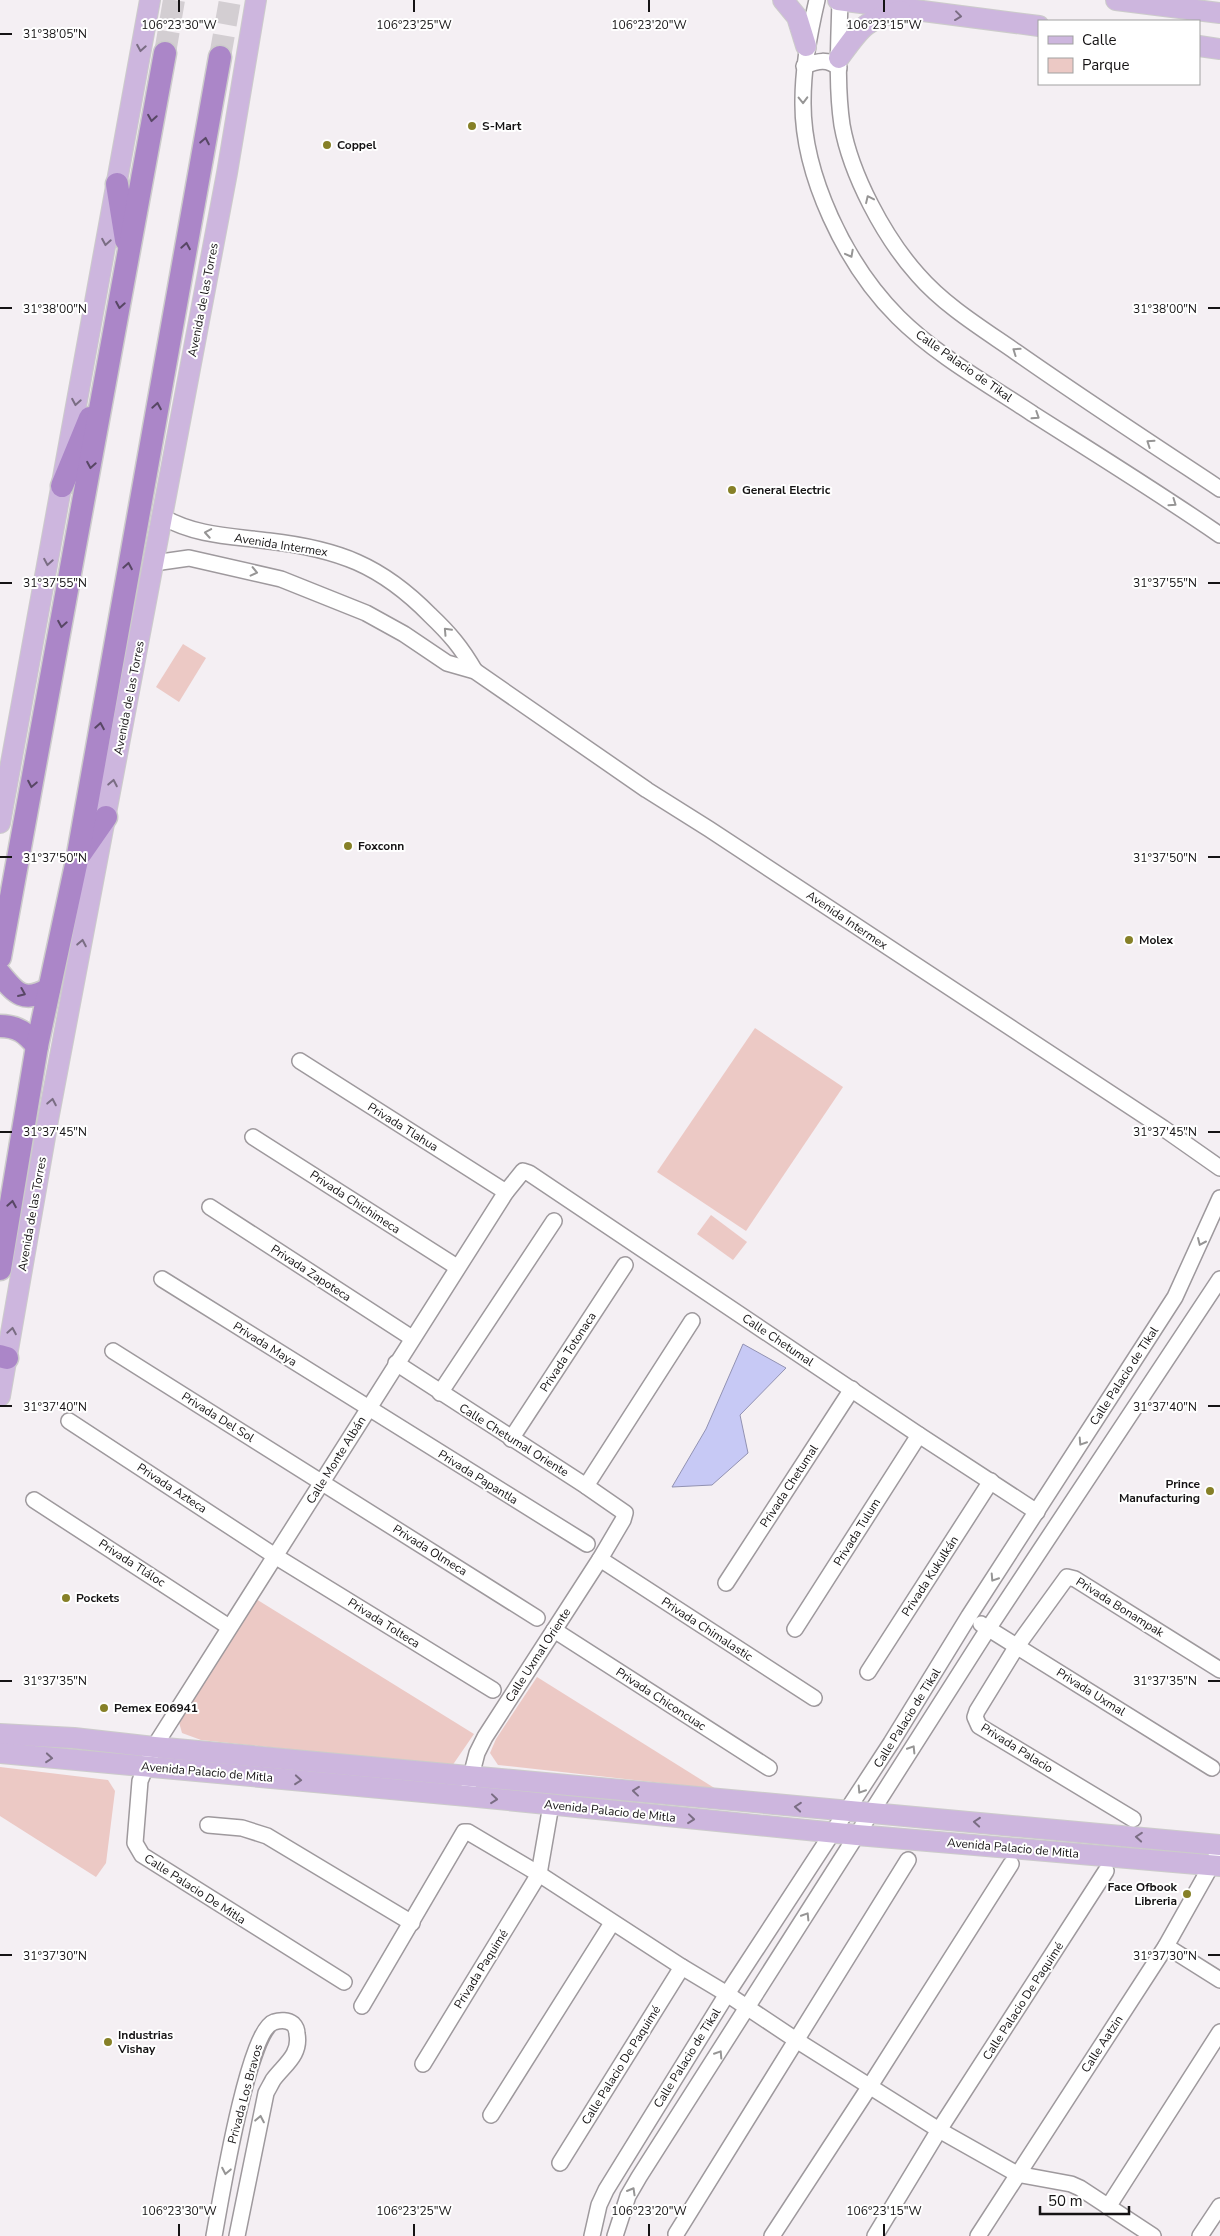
<svg xmlns="http://www.w3.org/2000/svg" width="1220" height="2236" viewBox="0 0 1220 2236" font-family="'Nunito Sans',sans-serif">
	<rect width="100%" height="100%" fill="#f4eff3"/>
	<!-- green -->
	<g fill="#ecc9c5">
		<polygon points="183,644 206,658 179,702 156,687"/>
		<polygon points="755,1028 843,1087 746,1231 657,1172"/>
		<polygon points="711,1215 747,1242 733,1260 697,1234"/>
		<polygon points="256,1599 474,1734 452,1766 201,1740 182,1733 177,1715"/>
		<polygon points="537,1677 716,1789 498,1765 490,1753 496,1739"/>
		<polygon points="0,1767 108,1780 115,1791 106,1863 96,1877 0,1816"/>
	</g>
	<!-- water -->
	<polygon fill="#c7c9f5" stroke="#9292b2" points="743,1344 786,1368 740,1415 748,1453 712,1485 672,1487 706,1429"/>
	<g fill="none" stroke-linecap="round" stroke-linejoin="round">
		<!-- highway-tunnel -->
		<g stroke="#d3ced2" stroke-width="22" stroke-dasharray="22 11" stroke-linecap="butt">
			<polyline points="165,53 174,0"/>
			<polyline points="220,57 230,0"/>
		</g>
		<!-- minor casing -->
		<g stroke="#9e999d" stroke-width="18">
			<g id="minor">
				<path d="M 817,0 C 809,34 803,66 803,101 C 802,175 846,265 898,317 C 937,356 988,384 1033,414 C 1096,454 1159,493 1220,535"/>
				<path d="M 840,0 C 839,41 836,84 842,125 C 851,175 884,237 918,275 C 945,306 983,329 1016,352 C 1083,399 1152,444 1220,489"/>
				<path d="M 804,66 C 818,61 827,58 839,68"/>
				<path d="M 163,517 C 196,536 232,536 269,541 C 338,549 381,565 430,615 C 450,634 461,647 475,671"/>
				<polyline points="154,563 189,558 281,579 366,613 404,634 447,663 475,671 647,790 709,829 1163,1128 1220,1168"/>
				<polyline points="300,1061 506,1192"/>
				<polyline points="253,1137 457,1267"/>
				<polyline points="210,1207 412,1338"/>
				<polyline points="162,1279 587,1544"/>
				<polyline points="113,1351 537,1618"/>
				<polyline points="396,1363 586,1486 625,1513 623,1520 600,1559 485,1737 477,1753 469,1784"/>
				<polyline points="440,1393 554,1221"/>
				<polyline points="69,1421 275,1556 493,1690"/>
				<polyline points="511,1439 625,1265"/>
				<polyline points="586,1486 692,1321"/>
				<polyline points="34,1500 229,1627"/>
				<polyline points="600,1559 814,1698"/>
				<polyline points="726,1583 852,1389"/>
				<polyline points="981,1624 1212,1768"/>
				<polyline points="795,1629 919,1435"/>
				<polyline points="554,1630 769,1768"/>
				<polyline points="868,1672 991,1481"/>
				<polyline points="1133,1819 979,1726 975,1717 977,1711 1017,1646 1067,1577 1075,1579 1220,1670"/>
				<polyline points="208,1825 242,1828 267,1836 412,1923"/>
				<polyline points="1166,1946 1220,1980"/>
				<polyline points="344,1982 142,1855 135,1843 140,1781 154,1747 506,1192 523,1171 529,1173 919,1435 1037,1512"/>
				<polyline points="362,2006 464,1832 468,1832 539,1874 682,1967 727,1994 796,2040 939,2130 1017,2174 1071,2184 1080,2188 1153,2236"/>
				<polyline points="423,2064 539,1874 551,1805"/>
				<polyline points="491,2115 612,1923"/>
				<polyline points="560,2163 682,1967"/>
				<polyline points="1108,2207 1220,2032"/>
				<polyline points="676,2234 908,1860"/>
				<path d="M 214,2236 C 220,2204 248,2030 274,2022 C 280,2020 288,2020 293,2024 C 296,2027 297,2031 297,2034 C 301,2055 284,2065 273,2080 C 271,2084 268,2089 266,2093 L 237,2236"/>
				<polyline points="592,2236 599,2205 606,2190 727,1994 891,1743 969,1616 1175,1297 1220,1198"/>
				<polyline points="615,2236 628,2196 639,2177 988,1629 1220,1279"/>
				<polyline points="772,2236 870,2086 1011,1864"/>
				<polyline points="875,2236 939,2130 1106,1871"/>
				<polyline points="978,2236 1166,1946 1216,1857"/>
				<polyline points="1200,2236 1220,2206"/>
			</g>
		</g>
		<!-- major casing -->
		<g stroke="#cccbcb" stroke-width="22">
			<g id="major">
				<polyline points="783,0 797,17 806,46"/>
				<polyline points="838,0 1039,26"/>
				<polyline points="1116,0 1220,13"/>
				<polyline points="1199,46 1220,49"/>
				<path d="M 839,58 C 860,29 865,19 901,11"/>
				<polyline points="0,823 150,0"/>
				<polyline points="0,1396 48,1120 227,173 256,0"/>
				<polyline points="0,1734 74,1738 154,1747 1220,1845"/>
				<polyline points="0,1753 467,1796 857,1835 1220,1866"/>
			</g>
		</g>
		<!-- highway casing -->
		<g stroke="#cccbcb" stroke-width="25">
			<g id="highway">
				<polyline points="117,184 126,240"/>
				<polyline points="62,486 90,418"/>
				<polyline points="81,853 106,817"/>
				<polyline points="0,957 165,53"/>
				<path d="M 0,974 C 16,994 24,1003 49,989"/>
				<path d="M 0,1026 C 18,1026 26,1033 37,1046"/>
				<polyline points="0,1269 37,1046 77,860 220,57"/>
				<polyline points="0,1356 7,1358"/>
			</g>
		</g>
		<!-- minor -->
		<use href="#minor" stroke="#fff" stroke-width="15"/>
		<!-- major -->
		<use href="#major" stroke="#cdb6de" stroke-width="20"/>
		<!-- highway -->
		<use href="#highway" stroke="#ab86c8" stroke-width="22"/>
	</g>
	<!-- one-way arrows -->
	<defs><path id="oneway-chevron" d="M-2-3.5L2.5 0L-2 3.5" fill="none" stroke-width="1.6" stroke-linecap="round" stroke-linejoin="round" transform="scale(1.25)"/></defs>
	<g stroke="#7a6d83">
		<use href="#oneway-chevron" transform="translate(958 16) rotate(7)"/>
		<use href="#oneway-chevron" transform="translate(141 48) rotate(100)"/>
		<use href="#oneway-chevron" transform="translate(106 242) rotate(100)"/>
		<use href="#oneway-chevron" transform="translate(76 402) rotate(100)"/>
		<use href="#oneway-chevron" transform="translate(48 562) rotate(100)"/>
		<use href="#oneway-chevron" transform="translate(113 783) rotate(-79)"/>
		<use href="#oneway-chevron" transform="translate(82 943) rotate(-79)"/>
		<use href="#oneway-chevron" transform="translate(52 1102) rotate(-79)"/>
		<use href="#oneway-chevron" transform="translate(12 1331) rotate(-80)"/>
		<use href="#oneway-chevron" transform="translate(49 1758) rotate(5)"/>
		<use href="#oneway-chevron" transform="translate(298 1780) rotate(5)"/>
		<use href="#oneway-chevron" transform="translate(636 1791) rotate(-174)"/>
		<use href="#oneway-chevron" transform="translate(494 1799) rotate(6)"/>
		<use href="#oneway-chevron" transform="translate(798 1807) rotate(-175)"/>
		<use href="#oneway-chevron" transform="translate(691 1819) rotate(6)"/>
		<use href="#oneway-chevron" transform="translate(977 1822) rotate(-175)"/>
		<use href="#oneway-chevron" transform="translate(1139 1837) rotate(-175)"/>
	</g>
	<g stroke="#969595">
		<use href="#oneway-chevron" transform="translate(803 100) rotate(89)"/>
		<use href="#oneway-chevron" transform="translate(869 199) rotate(-115)"/>
		<use href="#oneway-chevron" transform="translate(850 254) rotate(62)"/>
		<use href="#oneway-chevron" transform="translate(1016 351) rotate(-145)"/>
		<use href="#oneway-chevron" transform="translate(1036 416) rotate(33)"/>
		<use href="#oneway-chevron" transform="translate(1150 443) rotate(-146)"/>
		<use href="#oneway-chevron" transform="translate(1173 503) rotate(35)"/>
		<use href="#oneway-chevron" transform="translate(208 533) rotate(-170)"/>
		<use href="#oneway-chevron" transform="translate(254 572) rotate(13)"/>
		<use href="#oneway-chevron" transform="translate(447 631) rotate(-133)"/>
		<use href="#oneway-chevron" transform="translate(1201 1242) rotate(114)"/>
		<use href="#oneway-chevron" transform="translate(1082 1442) rotate(123)"/>
		<use href="#oneway-chevron" transform="translate(994 1578) rotate(123)"/>
		<use href="#oneway-chevron" transform="translate(912 1749) rotate(-58)"/>
		<use href="#oneway-chevron" transform="translate(861 1790) rotate(123)"/>
		<use href="#oneway-chevron" transform="translate(806 1916) rotate(-58)"/>
		<use href="#oneway-chevron" transform="translate(719 2054) rotate(-57)"/>
		<use href="#oneway-chevron" transform="translate(260 2119) rotate(-79)"/>
		<use href="#oneway-chevron" transform="translate(226 2171) rotate(101)"/>
		<use href="#oneway-chevron" transform="translate(632 2191) rotate(-60)"/>
	</g>
	<g stroke="#584765">
		<use href="#oneway-chevron" transform="translate(152 118) rotate(99)"/>
		<use href="#oneway-chevron" transform="translate(205 141) rotate(-79)"/>
		<use href="#oneway-chevron" transform="translate(186 246) rotate(-80)"/>
		<use href="#oneway-chevron" transform="translate(120 305) rotate(100)"/>
		<use href="#oneway-chevron" transform="translate(157 406) rotate(-80)"/>
		<use href="#oneway-chevron" transform="translate(91 465) rotate(100)"/>
		<use href="#oneway-chevron" transform="translate(128 566) rotate(-80)"/>
		<use href="#oneway-chevron" transform="translate(62 624) rotate(100)"/>
		<use href="#oneway-chevron" transform="translate(100 726) rotate(-80)"/>
		<use href="#oneway-chevron" transform="translate(32 784) rotate(101)"/>
		<use href="#oneway-chevron" transform="translate(22 993) rotate(23)"/>
		<use href="#oneway-chevron" transform="translate(12 1204) rotate(-80)"/>
	</g>
	<!-- ticks -->
	<path fill="none" stroke="#151314" stroke-width="2" d="M 179,0 L 179,12M 414,0 L 414,12M 649,0 L 649,12M 884,0 L 884,12M 0,34 L 12,34M 0,308 L 12,308M 1208,308 L 1220,308M 0,583 L 12,583M 1208,583 L 1220,583M 0,857 L 12,857M 1208,857 L 1220,857M 0,1132 L 12,1132M 1208,1132 L 1220,1132M 0,1406 L 12,1406M 1208,1406 L 1220,1406M 0,1681 L 12,1681M 1208,1681 L 1220,1681M 0,1955 L 12,1955M 1208,1955 L 1220,1955M 179,2224 L 179,2236M 414,2224 L 414,2236M 649,2224 L 649,2236M 884,2224 L 884,2236"/>
	<!-- markers -->
	<g fill="#868027" stroke="#fff" stroke-width="2">
		<circle cx="472" cy="126" r="5"/>
		<circle cx="327" cy="145" r="5"/>
		<circle cx="732" cy="490" r="5"/>
		<circle cx="348" cy="846" r="5"/>
		<circle cx="1129" cy="940" r="5"/>
		<circle cx="1210" cy="1491" r="5"/>
		<circle cx="66" cy="1598" r="5"/>
		<circle cx="104" cy="1708" r="5"/>
		<circle cx="1187" cy="1894" r="5"/>
		<circle cx="108" cy="2042" r="5"/>
	</g>
	<g text-anchor="middle" dominant-baseline="central" stroke-width="4" stroke-linejoin="round" paint-order="stroke">
		<!-- poi labels -->
		<g font-size="12" font-weight="bold" fill="#151314" stroke="#fff" text-anchor="start">
			<text x="482" y="126">S-Mart</text>
			<text x="337" y="145">Coppel</text>
			<text x="742" y="490">General Electric</text>
			<text x="358" y="846">Foxconn</text>
			<text x="1139" y="940">Molex</text>
			<text x="1200" y="1484" text-anchor="end">Prince<tspan x="1200" dy="14">Manufacturing</tspan></text>
			<text x="76" y="1598">Pockets</text>
			<text x="114" y="1708">Pemex E06941</text>
			<text x="1177" y="1887" text-anchor="end">Face Ofbook<tspan x="1177" dy="14">Libreria</tspan></text>
			<text x="118" y="2035">Industrias<tspan x="118" dy="14">Vishay</tspan></text>
		</g>
		<!-- street labels -->
		<g font-size="12" fill="#151314" stroke="#fff">
			<text transform="translate(203 300) rotate(-79)">Avenida de las Torres</text>
			<text transform="translate(964 366) rotate(35)">Calle Palacio de Tikal</text>
			<text transform="translate(281 545) rotate(9)">Avenida Intermex</text>
			<text transform="translate(129 698) rotate(-79)">Avenida de las Torres</text>
			<text transform="translate(847 920) rotate(34)">Avenida Intermex</text>
			<text transform="translate(403 1127) rotate(32)">Privada Tlahua</text>
			<text transform="translate(355 1202) rotate(33)">Privada Chichimeca</text>
			<text transform="translate(32 1214) rotate(-80)">Avenida de las Torres</text>
			<text transform="translate(311 1273) rotate(33)">Privada Zapoteca</text>
			<text transform="translate(778 1340) rotate(34)">Calle Chetumal</text>
			<text transform="translate(265 1344) rotate(32)">Privada Maya</text>
			<text transform="translate(568 1352) rotate(-57)">Privada Totonaca</text>
			<text transform="translate(1124 1376) rotate(-57)">Calle Palacio de Tikal</text>
			<text transform="translate(218 1417) rotate(32)">Privada Del Sol</text>
			<text transform="translate(514 1440) rotate(32)">Calle Chetumal Oriente</text>
			<text transform="translate(336 1460) rotate(-58)">Calle Monte Albán</text>
			<text transform="translate(478 1477) rotate(32)">Privada Papantla</text>
			<text transform="translate(789 1486) rotate(-57)">Privada Chetumal</text>
			<text transform="translate(172 1488) rotate(33)">Privada Azteca</text>
			<text transform="translate(857 1532) rotate(-58)">Privada Tulum</text>
			<text transform="translate(430 1550) rotate(32)">Privada Olmeca</text>
			<text transform="translate(132 1563) rotate(33)">Privada Tláloc</text>
			<text transform="translate(930 1576) rotate(-57)">Privada Kukulkán</text>
			<text transform="translate(1120 1607) rotate(32)">Privada Bonampak</text>
			<text transform="translate(384 1623) rotate(32)">Privada Tolteca</text>
			<text transform="translate(707 1629) rotate(33)">Privada Chimalastic</text>
			<text transform="translate(538 1655) rotate(-57)">Calle Uxmal Oriente</text>
			<text transform="translate(1091 1692) rotate(32)">Privada Uxmal</text>
			<text transform="translate(661 1699) rotate(33)">Privada Chiconcuac</text>
			<text transform="translate(907 1718) rotate(-58)">Calle Palacio de Tikal</text>
			<text transform="translate(1017 1748) rotate(32)">Privada Palacio</text>
			<text transform="translate(207 1772) rotate(5)">Avenida Palacio de Mitla</text>
			<text transform="translate(610 1811) rotate(6)">Avenida Palacio de Mitla</text>
			<text transform="translate(1013 1848) rotate(5)">Avenida Palacio de Mitla</text>
			<text transform="translate(195 1889) rotate(33)">Calle Palacio De Mitla</text>
			<text transform="translate(481 1969) rotate(-58)">Privada Paquimé</text>
			<text transform="translate(1023 2001) rotate(-57)">Calle Palacio De Paquimé</text>
			<text transform="translate(1102 2044) rotate(-57)">Calle Aatzin</text>
			<text transform="translate(687 2058) rotate(-58)">Calle Palacio de Tikal</text>
			<text transform="translate(621 2065) rotate(-58)">Calle Palacio De Paquimé</text>
			<text transform="translate(245 2094) rotate(-75)">Privada Los Bravos</text>
		</g>
	</g>
	<g font-size="12" text-anchor="middle" fill="#151314" stroke="#fff" stroke-width="4" stroke-linejoin="round" paint-order="stroke">
		<text x="179" y="29">106°23'30"W</text>
		<text x="414" y="29">106°23'25"W</text>
		<text x="649" y="29">106°23'20"W</text>
		<text x="884" y="29">106°23'15"W</text>
		<text x="55" y="38">31°38'05"N</text>
		<text x="55" y="313">31°38'00"N</text>
		<text x="1165" y="313">31°38'00"N</text>
		<text x="55" y="587">31°37'55"N</text>
		<text x="1165" y="587">31°37'55"N</text>
		<text x="55" y="862">31°37'50"N</text>
		<text x="1165" y="862">31°37'50"N</text>
		<text x="55" y="1136">31°37'45"N</text>
		<text x="1165" y="1136">31°37'45"N</text>
		<text x="55" y="1411">31°37'40"N</text>
		<text x="1165" y="1411">31°37'40"N</text>
		<text x="55" y="1685">31°37'35"N</text>
		<text x="1165" y="1685">31°37'35"N</text>
		<text x="55" y="1960">31°37'30"N</text>
		<text x="1165" y="1960">31°37'30"N</text>
		<text x="179" y="2215">106°23'30"W</text>
		<text x="414" y="2215">106°23'25"W</text>
		<text x="649" y="2215">106°23'20"W</text>
		<text x="884" y="2215">106°23'15"W</text>
	</g>
	<!-- legend -->
	<rect x="1038" y="20" width="162" height="65" fill="#ffffff" stroke="#a1a1a1"/>
	<rect x="1048" y="36" width="25" height="8" fill="#cdb6de" stroke="#a1a1a1"/>
	<text x="1082" y="45" font-size="15" fill="#151314">Calle</text>
	<rect x="1048" y="58" width="25" height="15" fill="#ecc9c5" stroke="#a1a1a1"/>
	<text x="1082" y="70" font-size="15" fill="#151314">Parque</text>
	<!-- scale -->
	<path d="M1040 2206v8h89v-8" fill="none" stroke="#151314" stroke-width="2.5"/>
	<text x="1048" y="2206" font-size="15" fill="#151314" stroke="#ffffff" stroke-width="4" paint-order="stroke">50 m</text>
</svg>
